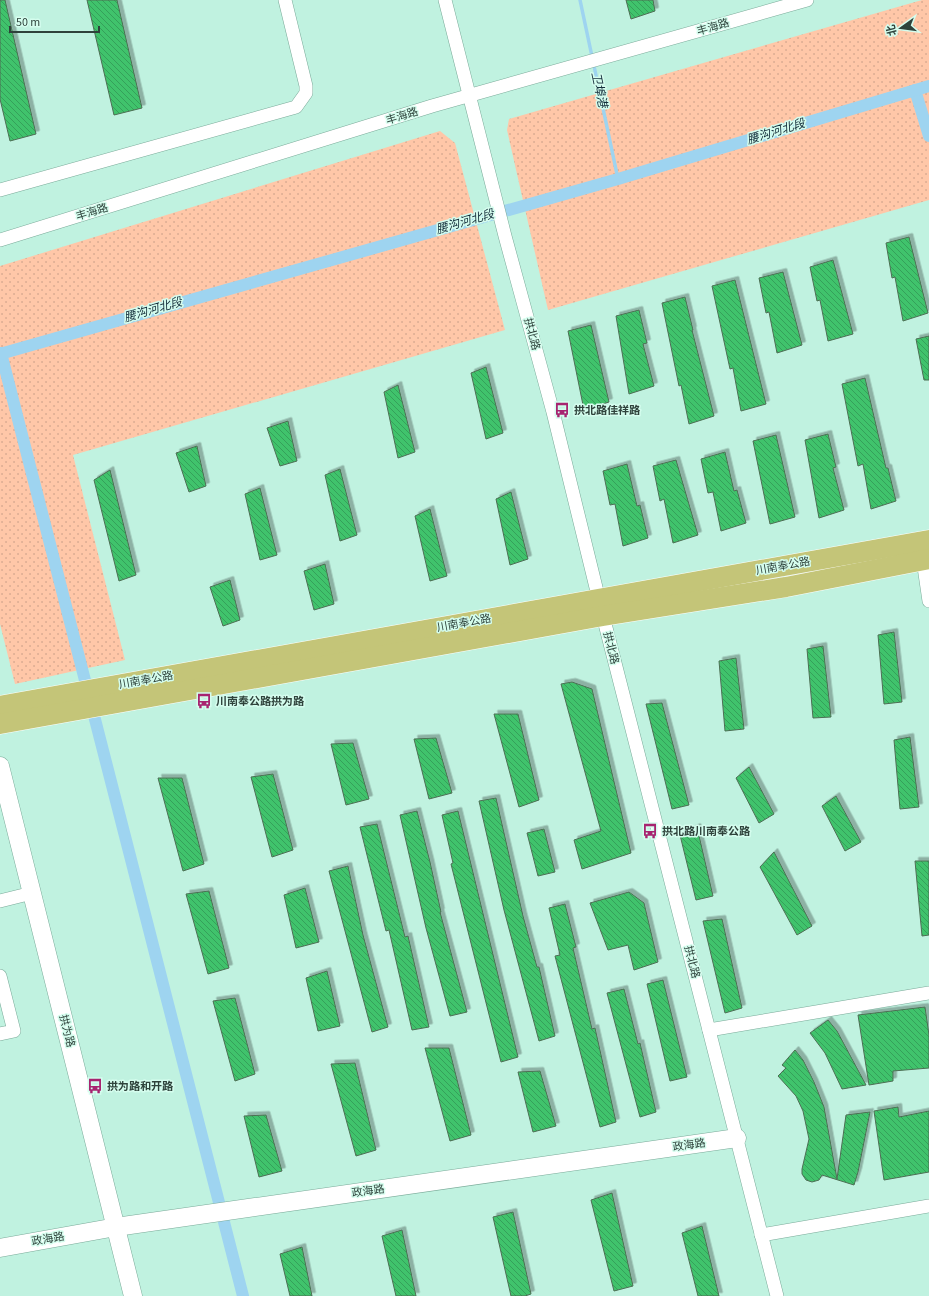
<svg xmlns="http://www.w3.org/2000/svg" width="929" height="1296" viewBox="0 0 929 1296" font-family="'Source Sans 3','Noto Sans SC',sans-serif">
	<defs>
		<pattern id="park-dots" width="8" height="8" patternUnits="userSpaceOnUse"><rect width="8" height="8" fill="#ffc7a8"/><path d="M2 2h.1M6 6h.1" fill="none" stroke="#dbac92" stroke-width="1.8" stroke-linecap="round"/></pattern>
		<pattern id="building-back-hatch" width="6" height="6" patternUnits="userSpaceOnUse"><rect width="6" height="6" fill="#40c36c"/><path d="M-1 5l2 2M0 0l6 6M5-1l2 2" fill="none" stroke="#36a05a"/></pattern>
		<filter id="shadow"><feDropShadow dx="3.5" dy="-3.5" stdDeviation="0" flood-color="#0004"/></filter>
	</defs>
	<rect width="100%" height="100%" fill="#c0f2e0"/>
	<!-- park -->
	<g fill="url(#park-dots)">
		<polygon points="922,0 929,0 929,200 548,310 507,130 509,119"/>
		<polygon points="440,131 455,143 505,330 73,455 125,660 15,684 0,624 0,266"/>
	</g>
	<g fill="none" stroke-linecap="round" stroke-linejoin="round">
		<!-- stream -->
		<polyline stroke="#9ed4f0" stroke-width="3.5" points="580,0 618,179"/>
		<!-- canal -->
		<g stroke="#9ed4f0" stroke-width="12">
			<polyline points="915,90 929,136"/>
			<polyline points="1,353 243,1296"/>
			<polyline points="0,354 618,179 929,86"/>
		</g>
	</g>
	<!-- building -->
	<g fill="url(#building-back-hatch)" stroke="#4d6e54" filter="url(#shadow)">
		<polygon points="0,0 5,0 36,134 10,141 0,99"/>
		<polygon points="87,0 117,0 142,108 114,115"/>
		<polygon points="626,0 653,0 655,11 631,19"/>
		<polygon points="909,237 928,313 903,321 895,277 892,278 886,243"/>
		<polygon points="833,260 853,334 828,341 820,300 817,301 810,267"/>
		<polygon points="783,272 802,345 777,353 769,312 766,313 759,278"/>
		<polygon points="735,280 766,404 741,411 733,368 730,369 712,286"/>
		<polygon points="685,297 693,330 692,330 714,416 689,424 681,385 679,386 662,303"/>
		<polygon points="639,310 647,343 643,344 654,386 629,394 616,316"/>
		<polygon points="591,325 609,402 584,410 568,331"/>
		<polygon points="929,336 929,380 924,380 916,339"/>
		<polygon points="486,367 503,433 486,439 471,373"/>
		<polygon points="865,378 886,468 888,468 896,501 871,509 863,464 858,466 842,384"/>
		<polygon points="398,385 415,452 398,458 384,392"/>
		<polygon points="288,421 297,461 280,466 267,428"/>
		<polygon points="828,434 836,467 833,468 844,510 819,518 805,440"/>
		<polygon points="776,435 795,517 770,524 753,441"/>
		<polygon points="197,446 206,486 189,492 176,453"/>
		<polygon points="725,452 734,491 737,490 746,523 721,531 713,492 708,493 701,459"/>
		<polygon points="676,460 698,535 673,543 664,499 660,501 653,466"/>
		<polygon points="627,464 637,506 640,505 648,538 623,546 615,504 610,505 603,471"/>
		<polygon points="340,469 357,535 340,541 325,475"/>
		<polygon points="110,470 136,575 119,581 94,480"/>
		<polygon points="260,488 277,555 260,560 245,494"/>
		<polygon points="511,492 528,559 510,565 496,499"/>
		<polygon points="430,509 447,576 430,581 415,516"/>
		<polygon points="325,564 334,604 314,610 304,571"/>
		<polygon points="230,580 240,620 223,626 210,587"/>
		<polygon points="894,632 902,702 884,704 878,635"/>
		<polygon points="823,646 831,717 813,718 807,649"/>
		<polygon points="736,658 744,729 725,731 719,661"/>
		<polygon points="572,682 592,689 631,853 582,869 574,840 601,831 561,684"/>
		<polygon points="662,703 689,805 672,809 646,704"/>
		<polygon points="494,714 518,714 539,800 519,807"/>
		<polygon points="910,737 919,807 900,809 894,740"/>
		<polygon points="436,738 452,793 429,799 414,739"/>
		<polygon points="353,743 369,799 346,805 331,744"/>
		<polygon points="749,767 774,814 759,823 736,778"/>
		<polygon points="273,774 293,850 272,857 251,777"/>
		<polygon points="158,778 182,778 204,864 183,871"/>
		<polygon points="836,796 861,842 845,851 822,806"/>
		<polygon points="496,798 523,916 537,967 539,967 555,1036 539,1041 504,910 479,801"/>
		<polygon points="417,811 430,862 441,912 440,912 467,1012 450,1016 426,928 400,815"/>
		<polygon points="458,811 518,1057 501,1062 451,864 453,863 442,815"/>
		<polygon points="377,824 405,937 408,936 429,1027 412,1030 389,930 386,931 360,827"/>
		<polygon points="697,827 713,896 696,900 680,835"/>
		<polygon points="544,829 555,872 538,876 527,833"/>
		<polygon points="774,852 812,926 797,935 760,867"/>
		<polygon points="915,861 929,861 929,935 922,936"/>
		<polygon points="348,866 363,935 388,1027 372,1032 329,871"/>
		<polygon points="305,888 319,942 296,948 284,895"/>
		<polygon points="209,891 229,968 208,974 186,894"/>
		<polygon points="629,892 644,903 658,962 634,970 628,945 608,950 590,903"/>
		<polygon points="565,904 576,947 573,948 592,1029 595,1028 616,1122 600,1127 555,956 560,955 549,908"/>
		<polygon points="722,919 742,1008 725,1013 703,921"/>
		<polygon points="327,971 340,1026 318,1031 306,978"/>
		<polygon points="663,980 687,1077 670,1081 647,984"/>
		<polygon points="624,989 638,1044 640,1043 656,1112 640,1117 607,993"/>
		<polygon points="235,998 255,1074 235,1081 213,1001"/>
		<polygon points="925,1007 929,1035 929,1068 893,1071 893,1081 869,1085 858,1015"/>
		<polygon points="828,1020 837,1031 866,1085 842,1089 825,1053 810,1033"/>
		<polygon points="425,1048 449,1048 471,1135 450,1141"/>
		<polygon points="795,1050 803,1060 814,1082 824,1107 837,1179 846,1115 870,1112 858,1172 854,1185 822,1175 819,1180 812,1182 806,1180 802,1174 802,1169 809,1139 803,1111 796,1096 778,1076 786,1068 782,1065"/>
		<polygon points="355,1063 376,1150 356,1156 331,1064"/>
		<polygon points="540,1071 556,1126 533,1132 518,1072"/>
		<polygon points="898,1107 899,1117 929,1111 929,1172 884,1180 874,1111"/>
		<polygon points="266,1115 282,1171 259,1177 244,1116"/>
		<polygon points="612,1193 633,1286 614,1291 591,1200"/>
		<polygon points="513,1212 531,1294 525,1296 511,1296 493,1217"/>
		<polygon points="702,1226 719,1296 698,1296 682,1233"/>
		<polygon points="402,1230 416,1296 396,1296 382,1236"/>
		<polygon points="302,1247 312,1296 290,1296 280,1254"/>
	</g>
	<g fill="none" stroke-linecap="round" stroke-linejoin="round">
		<!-- street casing -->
		<g stroke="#7aaa99" stroke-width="14">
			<g id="street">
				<polyline points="445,0 505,236 553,412 603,616 777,1296"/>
				<polyline points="0,190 296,107 306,93 306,86 285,0"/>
				<polyline points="0,240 432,106 807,0"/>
				<polyline points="923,560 929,601"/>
				<polyline points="0,901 32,893"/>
				<polyline points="0,976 14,1031 0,1034"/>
				<polyline points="709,1030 929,993"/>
				<polyline points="761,1235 929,1206"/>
			</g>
		</g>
		<!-- secondary casing -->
		<g stroke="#7aaa99" stroke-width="19">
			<g id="secondary">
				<polyline points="0,766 133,1296"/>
				<polyline points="0,1248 116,1227 737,1138"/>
			</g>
		</g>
		<!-- primary casing -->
		<g stroke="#fff" stroke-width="21">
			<g id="primary">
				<polyline points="0,706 929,540"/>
				<polyline points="0,724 603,616 786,587 929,559"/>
			</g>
		</g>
		<!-- street -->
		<use href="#street" stroke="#fff" stroke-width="13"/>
		<!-- secondary -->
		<use href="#secondary" stroke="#fff" stroke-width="18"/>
		<!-- primary -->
		<use href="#primary" stroke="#c4c578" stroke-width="20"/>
	</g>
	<!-- icons -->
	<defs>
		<g id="bus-bare" transform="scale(1.2)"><path d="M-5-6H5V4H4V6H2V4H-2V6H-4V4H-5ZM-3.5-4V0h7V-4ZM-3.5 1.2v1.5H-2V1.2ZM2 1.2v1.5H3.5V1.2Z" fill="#a72470" stroke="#d5fdee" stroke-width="2.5" paint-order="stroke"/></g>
	</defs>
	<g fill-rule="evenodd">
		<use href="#bus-bare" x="562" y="410"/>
		<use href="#bus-bare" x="204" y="701"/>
		<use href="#bus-bare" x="650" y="831"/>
		<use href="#bus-bare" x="95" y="1086"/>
	</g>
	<g text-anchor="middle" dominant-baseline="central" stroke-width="3" stroke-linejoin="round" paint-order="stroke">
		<!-- street labels -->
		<g font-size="11" fill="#2e423b" stroke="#d5fdee">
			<text transform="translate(713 27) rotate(-16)">丰海路</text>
			<text transform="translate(402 116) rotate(-17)">丰海路</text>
			<text transform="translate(92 212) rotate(-17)">丰海路</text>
			<text transform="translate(532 334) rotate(75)">拱北路</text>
			<text transform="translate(783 566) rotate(-10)">川南奉公路</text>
			<text transform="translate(464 623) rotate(-10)">川南奉公路</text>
			<text transform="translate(611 648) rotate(76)">拱北路</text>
			<text transform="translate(146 680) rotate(-10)">川南奉公路</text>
			<text transform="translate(692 962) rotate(76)">拱北路</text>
			<text transform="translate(67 1031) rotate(76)">拱为路</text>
			<text transform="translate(689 1145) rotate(-8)">政海路</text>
			<text transform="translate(368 1191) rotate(-8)">政海路</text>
			<text transform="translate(48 1239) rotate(-10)">政海路</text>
		</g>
		<!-- poi labels -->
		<g font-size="11" font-weight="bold" fill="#2e423b" stroke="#d5fdee" text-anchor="start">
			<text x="574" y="410">拱北路佳祥路</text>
			<text x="216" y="701">川南奉公路拱为路</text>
			<text x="662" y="831">拱北路川南奉公路</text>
			<text x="107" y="1086">拱为路和开路</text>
		</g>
		<!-- water labels -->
		<g font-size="12" font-style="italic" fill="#142e3b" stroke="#d5fdee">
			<text transform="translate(599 90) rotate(78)">卫埠港</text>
			<text transform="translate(776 132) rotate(-17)">腰沟河北段</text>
			<text transform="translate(465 222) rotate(-16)">腰沟河北段</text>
			<text transform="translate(153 310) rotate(-16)">腰沟河北段</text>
		</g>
	</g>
	<!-- north arrow -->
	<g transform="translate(901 28) rotate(256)" stroke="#d5fdee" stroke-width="3" paint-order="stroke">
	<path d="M0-3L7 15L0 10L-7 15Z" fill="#2e423b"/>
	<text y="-6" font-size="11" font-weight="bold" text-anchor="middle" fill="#2e423b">北</text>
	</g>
	<!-- scale -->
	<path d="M10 26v6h89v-6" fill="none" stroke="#2e423b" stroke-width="2"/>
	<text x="16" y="26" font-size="12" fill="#2e423b" stroke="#d5fdee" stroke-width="3" paint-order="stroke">50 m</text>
</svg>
